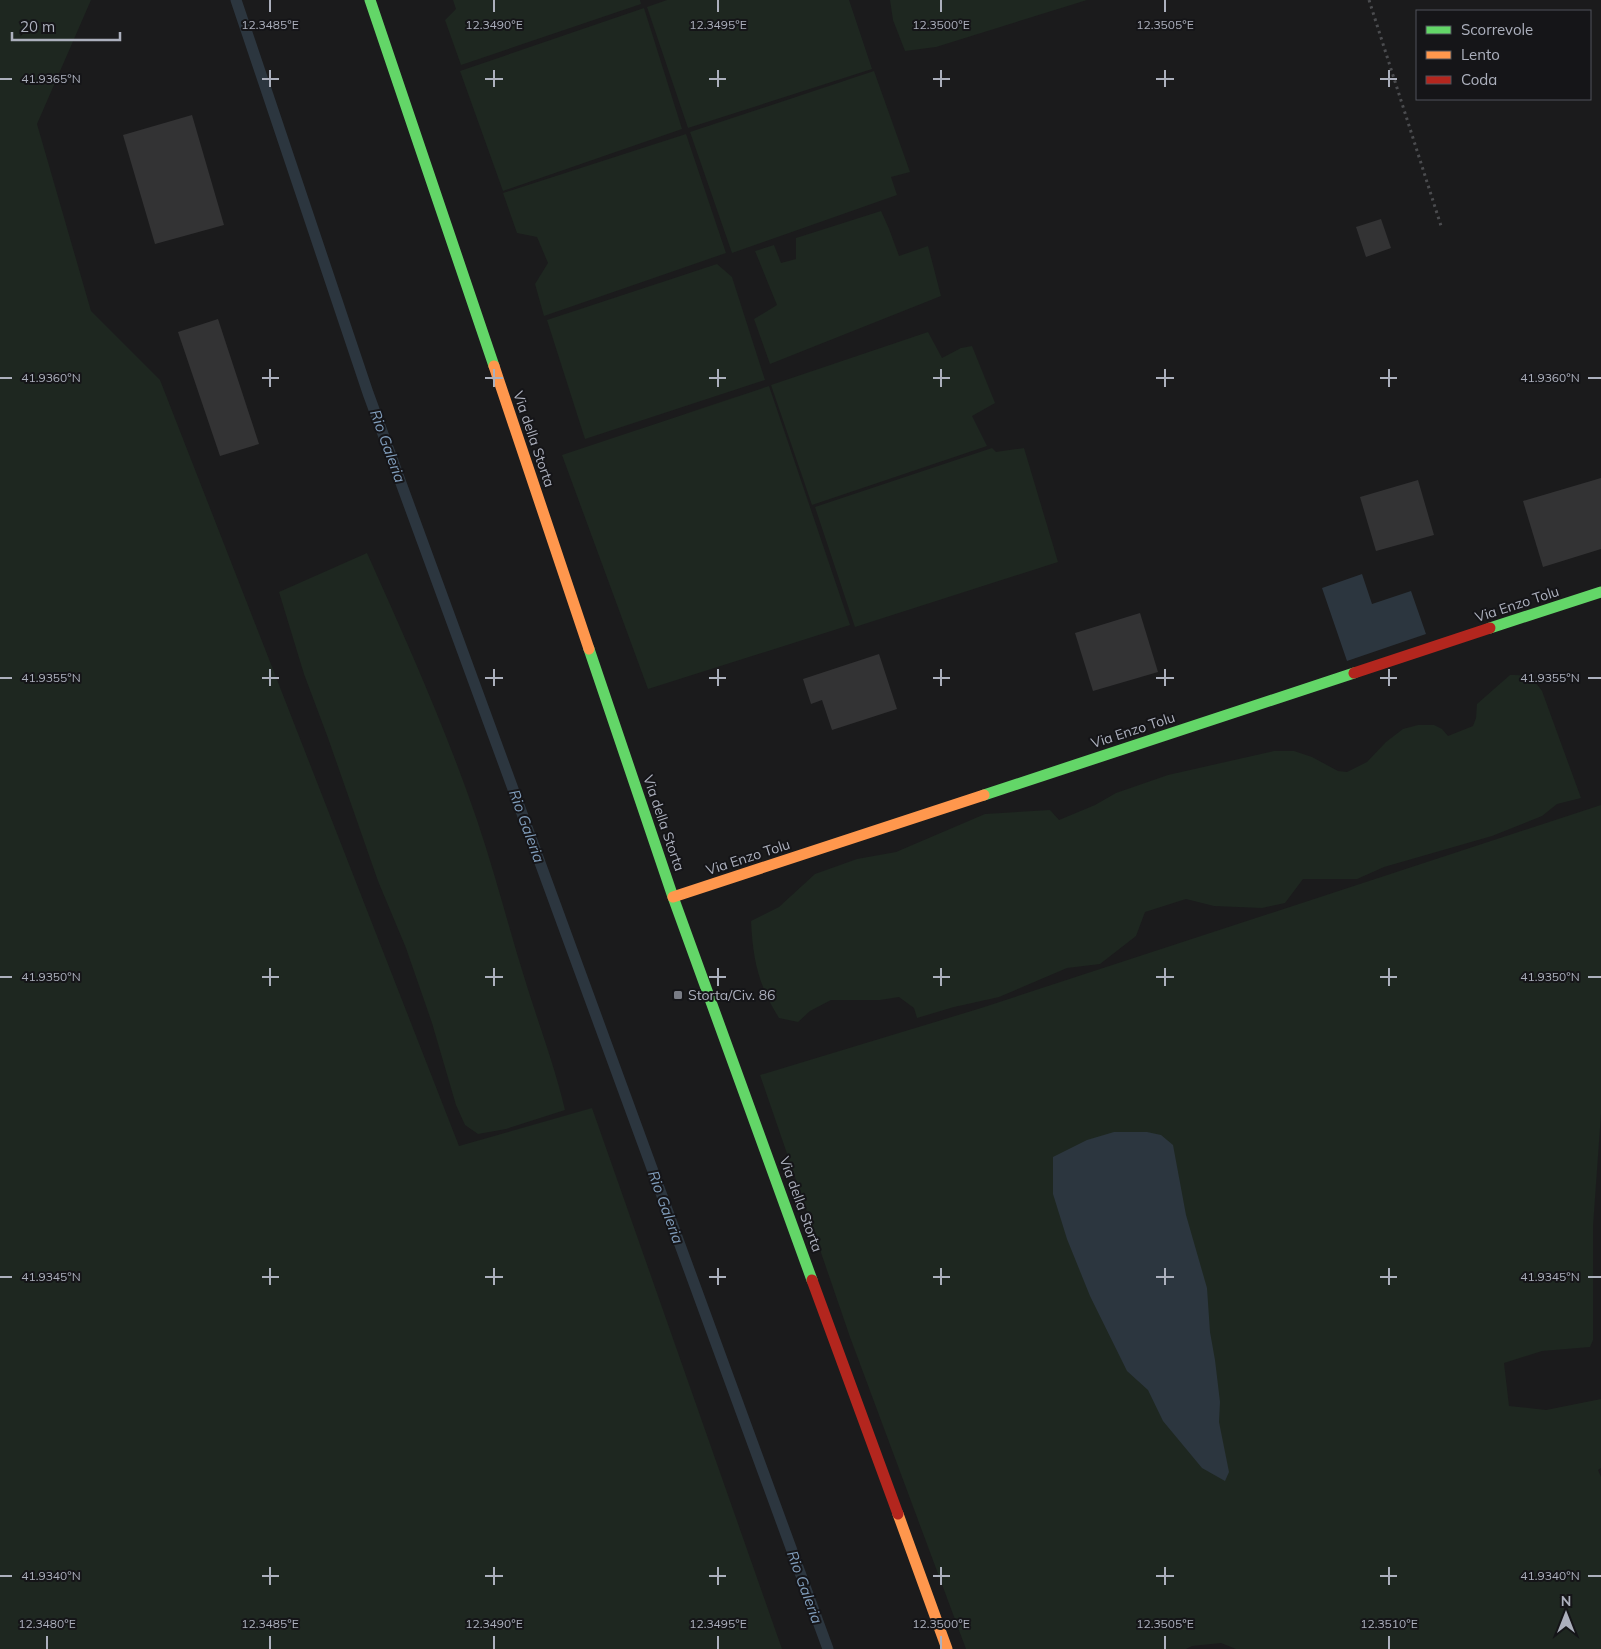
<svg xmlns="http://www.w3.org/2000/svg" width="1601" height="1649" viewBox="0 0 1601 1649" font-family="Mulish,sans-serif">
	<rect width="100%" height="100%" fill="#1b1b1c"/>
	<!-- green -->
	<g fill="#1e2720">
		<polygon points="0,0 91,0 37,124 91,311 160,380 459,1146 592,1108 782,1649 0,1649"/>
		<polygon points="453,0 640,0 641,4 461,65 445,20 456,9"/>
		<polygon points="667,0 849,0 872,69 688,128 647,7"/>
		<polygon points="890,0 1087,0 936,47 905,51 893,20"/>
		<polygon points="644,8 682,129 503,191 460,71"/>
		<polygon points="874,71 910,172 891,177 897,195 732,253 690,132"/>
		<polygon points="686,134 726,253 544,316 535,284 548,263 537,237 517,233 503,193"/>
		<polygon points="881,211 889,229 899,256 928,246 941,296 770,364 754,319 777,305 755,251 774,245 781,263 796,259 796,238"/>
		<polygon points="717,264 732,277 765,380 585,439 547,320"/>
		<polygon points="928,332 942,358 961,348 972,346 995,403 972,416 987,446 812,505 771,385"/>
		<polygon points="769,386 850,625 648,689 562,455"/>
		<polygon points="992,448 996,452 1024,448 1058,562 855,627 815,507"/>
		<path d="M 367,553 C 406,640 446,729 477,820 C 495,873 509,929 526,983 C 539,1025 555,1067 565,1110 L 506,1129 L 478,1134 L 465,1125 L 456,1105 L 432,1023 L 406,948 L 378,881 L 328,738 L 304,674 L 279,592 Z"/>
		<path d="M 1510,675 C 1527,675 1532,677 1542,691 L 1581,798 L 1557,804 L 1542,816 L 1492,836 L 1384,867 L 1357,879 L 1303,879 L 1285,903 L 1262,908 L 1214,906 L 1186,899 L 1145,912 L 1136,936 L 1100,964 L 1067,968 L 999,997 L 954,1007 L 917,1018 L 914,1008 L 899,997 L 880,1000 L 831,1000 L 810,1011 L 798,1022 L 779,1018 C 758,984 753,960 751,921 L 779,907 L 815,874 L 857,859 L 896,852 L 985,814 L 1050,810 L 1059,820 L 1095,805 L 1116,793 L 1168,775 L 1274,751 L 1294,751 L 1312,757 L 1338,771 L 1347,772 L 1367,762 L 1386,742 L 1403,729 L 1418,725 L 1434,725 L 1442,729 L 1448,736 L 1473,726 L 1476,718 L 1477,704 Z"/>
		<polygon points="1601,805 1601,1114 1593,1226 1593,1340 1590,1347 1542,1351 1504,1363 1509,1406 1546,1410 1601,1399 1601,1468 1598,1470 1601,1477 1601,1649 1236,1649 1221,1643 1192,1646 1186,1649 966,1649 850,1337 760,1075 978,1009"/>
	</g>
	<!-- water -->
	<g fill="#2c363f">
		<polygon points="1362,574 1372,604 1411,591 1426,634 1347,661 1322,588"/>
		<polygon points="1114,1132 1147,1132 1161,1135 1173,1145 1186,1215 1207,1288 1210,1332 1215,1360 1220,1402 1219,1422 1229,1472 1225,1481 1202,1468 1163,1421 1148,1390 1127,1371 1090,1296 1067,1239 1053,1194 1053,1157 1087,1140"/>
	</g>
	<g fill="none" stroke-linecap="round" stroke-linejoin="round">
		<!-- stream -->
		<polyline stroke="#2c363f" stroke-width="11" points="236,0 368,393 828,1649"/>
	</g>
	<!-- building -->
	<g fill="#333334">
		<polygon points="192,115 224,225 155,244 123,135"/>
		<polygon points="1381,219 1391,248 1366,257 1356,227"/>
		<polygon points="218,319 259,444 220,456 178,332"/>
		<polygon points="1601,478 1601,549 1543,567 1523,501"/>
		<polygon points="1418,480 1434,535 1376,551 1360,497"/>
		<polygon points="1140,613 1158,672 1093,691 1075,633"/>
		<polygon points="879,654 897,709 832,730 822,700 811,704 803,679"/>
	</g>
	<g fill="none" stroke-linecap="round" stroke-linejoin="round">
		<!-- path -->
		<polyline stroke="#4b4c4f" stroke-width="3" stroke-dasharray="2.5 4" stroke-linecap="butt" points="1369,0 1442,229"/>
		<!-- fast -->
		<g stroke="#63d668" stroke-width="11">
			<polyline points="370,0 494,366"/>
			<polyline points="1490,628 1601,592"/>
			<polyline points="589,649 673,897 812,1280"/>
			<polyline points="984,795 1354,673"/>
		</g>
		<!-- slow -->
		<g stroke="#ff974d" stroke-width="11">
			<polyline points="494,366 589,649"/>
			<polyline points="673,897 984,795"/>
			<polyline points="898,1514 947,1649"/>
		</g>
		<!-- jam -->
		<g stroke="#b3261e" stroke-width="11">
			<polyline points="1354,673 1490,628"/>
			<polyline points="812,1280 898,1514"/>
		</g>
	</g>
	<!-- ticks -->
	<path fill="none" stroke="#acb0bd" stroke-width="2" d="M 270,0 L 270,12M 494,0 L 494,12M 718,0 L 718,12M 941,0 L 941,12M 1165,0 L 1165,12M 270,70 L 270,87M 494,70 L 494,87M 718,70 L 718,87M 941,70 L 941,87M 1165,70 L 1165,87M 1389,70 L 1389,87M 0,79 L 12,79M 262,79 L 279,79M 485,79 L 503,79M 709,79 L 726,79M 933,79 L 950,79M 1156,79 L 1174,79M 1380,79 L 1397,79M 270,369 L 270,387M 494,369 L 494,387M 718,369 L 718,387M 941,369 L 941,387M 1165,369 L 1165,387M 1389,369 L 1389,387M 0,378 L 12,378M 262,378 L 279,378M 485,378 L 503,378M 709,378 L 726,378M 933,378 L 950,378M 1156,378 L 1174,378M 1380,378 L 1397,378M 1588,378 L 1601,378M 270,669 L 270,686M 494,669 L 494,686M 718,669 L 718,686M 941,669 L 941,686M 1165,669 L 1165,686M 1389,669 L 1389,686M 0,678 L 12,678M 262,678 L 279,678M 485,678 L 503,678M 709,678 L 726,678M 933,678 L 950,678M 1156,678 L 1174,678M 1380,678 L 1397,678M 1588,678 L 1601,678M 270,968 L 270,986M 494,968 L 494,986M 718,968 L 718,986M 941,968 L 941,986M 1165,968 L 1165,986M 1389,968 L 1389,986M 0,977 L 12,977M 262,977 L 279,977M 485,977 L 503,977M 709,977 L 726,977M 933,977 L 950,977M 1156,977 L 1174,977M 1380,977 L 1397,977M 1588,977 L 1601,977M 270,1268 L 270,1285M 494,1268 L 494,1285M 718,1268 L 718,1285M 941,1268 L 941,1285M 1165,1268 L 1165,1285M 1389,1268 L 1389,1285M 0,1277 L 12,1277M 262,1277 L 279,1277M 485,1277 L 503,1277M 709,1277 L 726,1277M 933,1277 L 950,1277M 1156,1277 L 1174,1277M 1380,1277 L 1397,1277M 1588,1277 L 1601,1277M 270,1567 L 270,1585M 494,1567 L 494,1585M 718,1567 L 718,1585M 941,1567 L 941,1585M 1165,1567 L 1165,1585M 1389,1567 L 1389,1585M 0,1576 L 12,1576M 262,1576 L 279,1576M 485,1576 L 503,1576M 709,1576 L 726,1576M 933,1576 L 950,1576M 1156,1576 L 1174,1576M 1380,1576 L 1397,1576M 1588,1576 L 1601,1576M 47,1636 L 47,1649M 270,1636 L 270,1649M 494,1636 L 494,1649M 718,1636 L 718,1649M 941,1636 L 941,1649M 1165,1636 L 1165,1649M 1389,1636 L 1389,1649"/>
	<!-- markers -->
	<rect fill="#797c85" stroke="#151518" stroke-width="2" x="673" y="990" width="10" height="10" rx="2.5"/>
	<g text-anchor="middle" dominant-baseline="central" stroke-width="4" stroke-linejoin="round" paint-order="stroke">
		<!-- street labels -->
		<g font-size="14" fill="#acb0bd" stroke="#151518">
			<text transform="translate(534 439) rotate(71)">Via della Storta</text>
			<text transform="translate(1517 604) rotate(-18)">Via Enzo Tolu</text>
			<text transform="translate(1133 730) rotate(-18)">Via Enzo Tolu</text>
			<text transform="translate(664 823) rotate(71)">Via della Storta</text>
			<text transform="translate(748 857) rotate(-18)">Via Enzo Tolu</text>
			<text transform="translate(801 1204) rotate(70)">Via della Storta</text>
		</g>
		<!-- poi labels -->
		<g font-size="14" fill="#acb0bd" stroke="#151518" text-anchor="start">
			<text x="688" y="995">Storta/Civ. 86</text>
		</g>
		<!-- water labels -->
		<g font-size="15" font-style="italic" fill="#809dbb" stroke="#151518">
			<text transform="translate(388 446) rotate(70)">Rio Galeria</text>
			<text transform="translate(527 826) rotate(70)">Rio Galeria</text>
			<text transform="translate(666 1207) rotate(70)">Rio Galeria</text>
			<text transform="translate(805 1587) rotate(70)">Rio Galeria</text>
		</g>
	</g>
	<g font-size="12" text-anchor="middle" fill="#acb0bd" stroke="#151518" stroke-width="4" stroke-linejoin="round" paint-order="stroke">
		<text x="270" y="29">12.3485°E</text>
		<text x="494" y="29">12.3490°E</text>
		<text x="718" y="29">12.3495°E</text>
		<text x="941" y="29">12.3500°E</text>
		<text x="1165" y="29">12.3505°E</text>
		<text x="51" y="83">41.9365°N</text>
		<text x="51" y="382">41.9360°N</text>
		<text x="1550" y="382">41.9360°N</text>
		<text x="51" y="682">41.9355°N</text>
		<text x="1550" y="682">41.9355°N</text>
		<text x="51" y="981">41.9350°N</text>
		<text x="1550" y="981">41.9350°N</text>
		<text x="51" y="1281">41.9345°N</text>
		<text x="1550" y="1281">41.9345°N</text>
		<text x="51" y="1580">41.9340°N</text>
		<text x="1550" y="1580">41.9340°N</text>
		<text x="47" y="1628">12.3480°E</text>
		<text x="270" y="1628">12.3485°E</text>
		<text x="494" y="1628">12.3490°E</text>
		<text x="718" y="1628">12.3495°E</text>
		<text x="941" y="1628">12.3500°E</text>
		<text x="1165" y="1628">12.3505°E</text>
		<text x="1389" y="1628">12.3510°E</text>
	</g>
	<!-- legend -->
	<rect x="1416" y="10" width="175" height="90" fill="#151518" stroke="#51535a"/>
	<rect x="1426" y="26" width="25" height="8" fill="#63d668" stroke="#51535a"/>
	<text x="1461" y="35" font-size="15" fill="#acb0bd">Scorrevole</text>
	<rect x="1426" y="51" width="25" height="8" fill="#ff974d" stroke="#51535a"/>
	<text x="1461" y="60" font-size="15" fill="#acb0bd">Lento</text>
	<rect x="1426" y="76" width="25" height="8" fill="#b3261e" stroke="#51535a"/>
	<text x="1461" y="85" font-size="15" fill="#acb0bd">Coda</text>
	<!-- north arrow -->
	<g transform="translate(1566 1614)" stroke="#151518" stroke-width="4" paint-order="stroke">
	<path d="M0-4L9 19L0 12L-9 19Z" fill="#acb0bd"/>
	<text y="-8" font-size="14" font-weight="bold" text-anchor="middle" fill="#acb0bd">N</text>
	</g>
	<!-- scale -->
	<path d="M12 32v8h108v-8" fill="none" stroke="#acb0bd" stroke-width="2.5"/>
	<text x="20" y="32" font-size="15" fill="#acb0bd" stroke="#151518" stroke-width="4" paint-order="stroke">20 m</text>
</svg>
